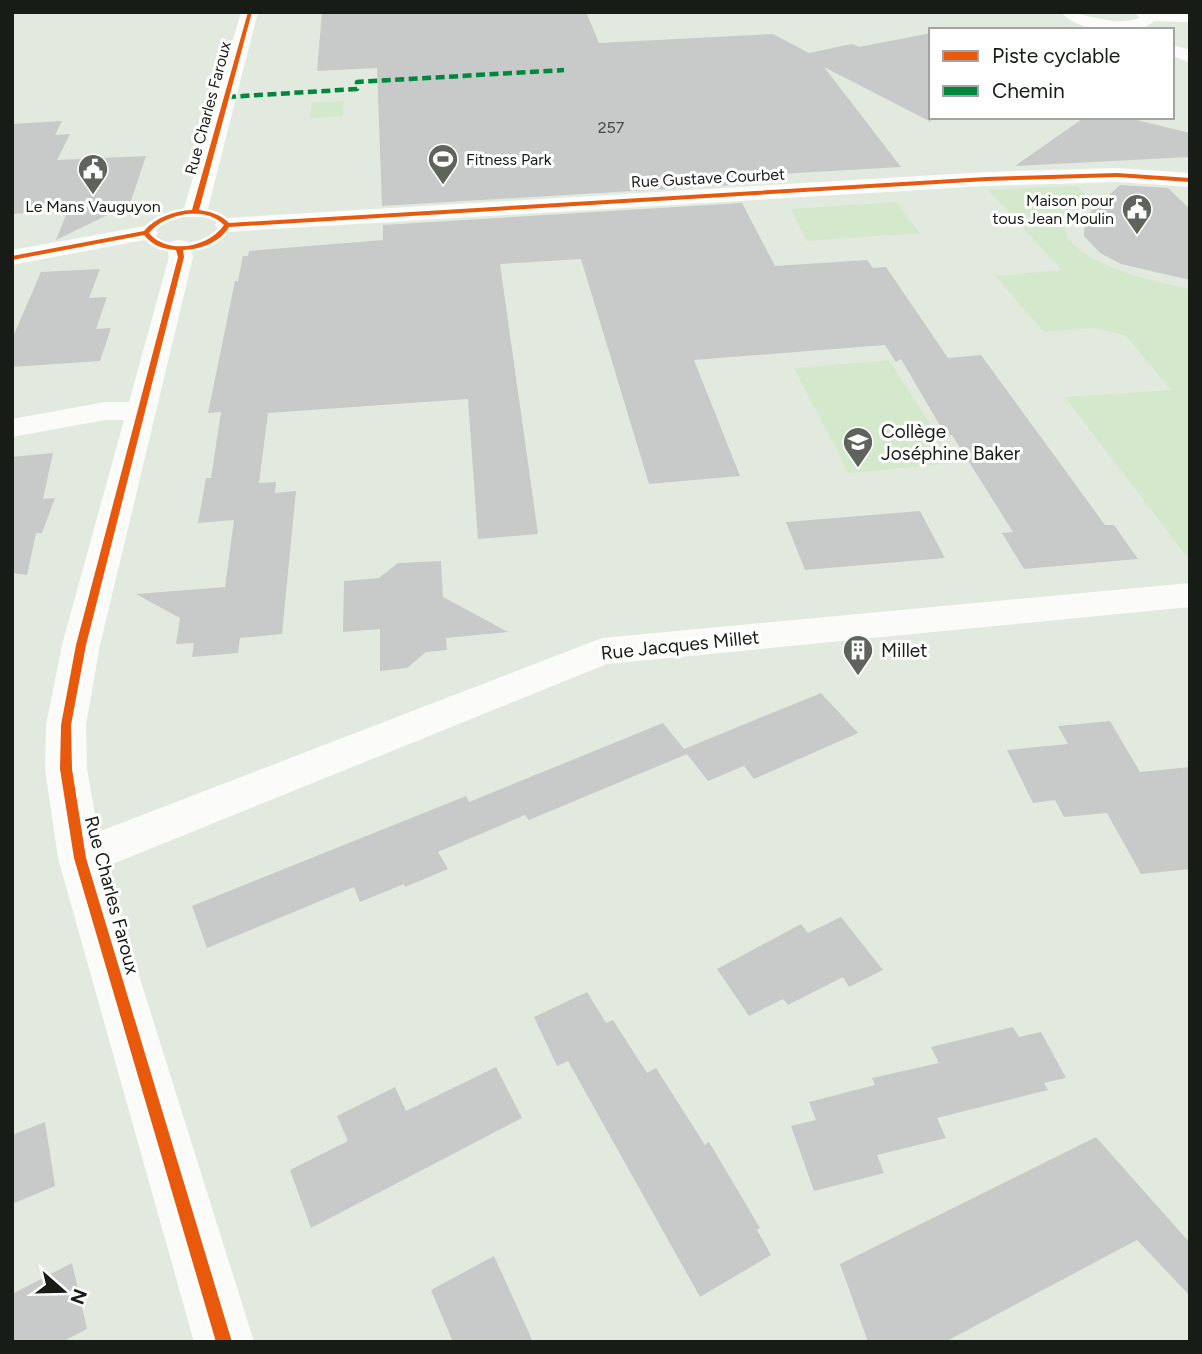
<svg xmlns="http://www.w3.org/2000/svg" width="1202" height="1354" viewBox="0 0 1202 1354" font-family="Figtree,sans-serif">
	<rect width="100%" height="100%" fill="#e2eadf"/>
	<!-- green -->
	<g fill="#d4e8cc">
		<polygon points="344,101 343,116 310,118 312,103"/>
		<path d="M 1077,186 L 1090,199 C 1080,201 1070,208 1066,218 C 1050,260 1164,284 1190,289 L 1190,561 L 1065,397 L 1171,390 L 1126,336 L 1096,328 L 1044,332 L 995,276 L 1062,270 L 988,190 Z"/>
		<polygon points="896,202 920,233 807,241 791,209"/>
		<polygon points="889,360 955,463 849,473 794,368"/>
	</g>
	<!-- building -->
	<g fill="#c8cac9">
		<polygon points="322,12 586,12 599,43 773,34 809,53 852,44 859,47 931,33 931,122 824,67 901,167 728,177 732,185 382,206 377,68 317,71"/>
		<polygon points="1085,117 1124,117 1190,133 1190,157 1015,166"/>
		<polygon points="62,121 55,135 70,134 57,160 146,156 130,204 56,240 68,210 12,214 12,124"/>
		<polygon points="1120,185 1168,188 1190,209 1190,280 1121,264 1100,253 1084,236 1085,217"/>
		<polygon points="742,203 775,266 867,260 873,268 886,267 948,358 981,355 1105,525 1114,525 1138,559 1024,569 1002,533 1013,532 952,435 946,436 901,359 896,362 885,345 694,360 740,476 649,484 581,259 500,264 538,534 478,539 468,399 268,413 259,483 276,482 275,493 296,491 282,634 240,638 238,653 192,657 194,643 176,644 180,618 136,594 225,587 234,520 198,523 206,478 211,478 221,412 208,413 235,281 238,281 243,256 248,256 249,251 383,240 383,225"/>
		<polygon points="100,269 89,298 107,297 96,329 111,328 100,361 12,367 12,339 41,272"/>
		<polygon points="53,453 43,499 55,498 42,533 36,533 27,575 12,573 12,457"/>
		<polygon points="920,511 945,558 805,570 786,522"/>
		<polygon points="441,561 443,597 508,632 446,638 447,650 426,652 407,668 380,671 380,629 343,632 344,581 379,578 398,563"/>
		<polygon points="821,693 858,733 754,779 744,766 708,781 687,754 529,820 525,815 438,852 448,869 405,887 404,884 360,902 354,887 207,948 192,906 466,796 469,802 663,723 684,749"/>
		<polygon points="1110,721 1140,772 1190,767 1190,869 1141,874 1107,813 1064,817 1055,800 1033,803 1007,750 1068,744 1058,726"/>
		<polygon points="841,917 883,970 849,987 843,977 788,1005 783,999 749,1016 717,969 801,924 808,933"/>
		<polygon points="587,992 606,1023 613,1020 647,1073 656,1068 705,1145 709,1142 760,1228 757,1230 771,1255 700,1297 568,1061 557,1066 534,1017"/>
		<polygon points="1013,1027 1019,1037 1041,1032 1066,1078 1044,1083 1048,1090 937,1118 946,1138 877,1155 884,1173 814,1191 791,1126 816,1120 809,1102 875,1085 872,1078 939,1063 931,1047"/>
		<polygon points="496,1067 522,1118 311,1228 290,1170 348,1141 337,1116 395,1087 406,1111"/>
		<polygon points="45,1122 55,1186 12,1204 12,1135"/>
		<polygon points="1096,1137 1190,1243 1190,1296 1137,1240 945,1342 868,1342 840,1264"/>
		<polygon points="494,1256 533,1342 453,1342 431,1290"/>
		<polygon points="72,1263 87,1329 62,1342 12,1342 12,1294"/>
	</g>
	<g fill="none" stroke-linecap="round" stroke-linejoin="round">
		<!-- minor -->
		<g fill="#fbfcfa" fill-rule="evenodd">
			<polygon points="241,12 258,12 207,212 203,217 187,217 183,212"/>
			<polygon points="1141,12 1190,12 1190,22 1147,21 1138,16"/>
			<polygon points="1117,168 1190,173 1190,187 1117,182 986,186 227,232 219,230 215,225 219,220 227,218 986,172"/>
			<polygon points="146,226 155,228 158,233 155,238 12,265 12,250"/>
			<polygon points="179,240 188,242 193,257 100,645 86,725 87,769 98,832 602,638 1190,583 1190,607 607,664 105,867 254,1342 194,1342 58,858 45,769 46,725 62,645 124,420 105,420 12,437 12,419 105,402 129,402 169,257 167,247 170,242"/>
		</g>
		<!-- tertiary -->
		<g fill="#fbfcfa" fill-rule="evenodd">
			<path d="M 1061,12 C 1088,12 1110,28 1139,18 L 1135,12 L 1152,12 L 1157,18 C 1141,40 1077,33 1061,12 Z"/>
			<polygon points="1172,45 1190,50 1190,62 1172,56"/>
		</g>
		<!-- quiet -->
		<polyline stroke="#00873e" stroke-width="4.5" stroke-dasharray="9 4.5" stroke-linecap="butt" points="227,97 357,89 357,82 564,70"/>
		<!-- cycleway casing -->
		<g stroke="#fff" stroke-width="5">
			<path id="cycleway" d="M 248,12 L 252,12 L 199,210 C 211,212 220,214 229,223 L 986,177 L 1117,173 L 1190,178 L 1190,182 L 1117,177 L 986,181 L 229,227 C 219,243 201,249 183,250 L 184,257 L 86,645 L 71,725 L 72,769 L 86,858 L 232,1342 L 216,1342 L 74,858 L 60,769 L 61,725 L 76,645 L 178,257 L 176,250 C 163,249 153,246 144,235 L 12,260 L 12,256 L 144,231 C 156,217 174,211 192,210 ZM 186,214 C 201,213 213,214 224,225 C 208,248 167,255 149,233 C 159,221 171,217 186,214 Z"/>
		</g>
		<!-- cycleway -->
		<use href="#cycleway" fill="#e8590c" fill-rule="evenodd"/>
	</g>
	<!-- icons -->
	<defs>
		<g id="stadium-pin" transform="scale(1.575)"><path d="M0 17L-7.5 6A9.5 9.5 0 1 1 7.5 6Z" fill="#5e645c" stroke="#fff"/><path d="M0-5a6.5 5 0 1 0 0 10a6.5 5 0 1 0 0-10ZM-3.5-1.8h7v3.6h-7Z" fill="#fff"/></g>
		<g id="civic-pin" transform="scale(1.575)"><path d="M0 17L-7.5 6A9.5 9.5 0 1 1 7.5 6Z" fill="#5e645c" stroke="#fff"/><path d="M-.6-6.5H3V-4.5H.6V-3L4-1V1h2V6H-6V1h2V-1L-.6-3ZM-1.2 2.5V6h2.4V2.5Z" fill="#fff"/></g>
		<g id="school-pin" transform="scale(1.575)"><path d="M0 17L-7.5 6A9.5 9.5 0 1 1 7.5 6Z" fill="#5e645c" stroke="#fff"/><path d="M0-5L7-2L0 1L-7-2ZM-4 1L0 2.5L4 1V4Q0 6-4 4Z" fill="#fff"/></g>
		<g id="building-pin" transform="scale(1.575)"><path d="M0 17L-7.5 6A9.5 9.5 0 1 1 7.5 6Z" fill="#5e645c" stroke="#fff"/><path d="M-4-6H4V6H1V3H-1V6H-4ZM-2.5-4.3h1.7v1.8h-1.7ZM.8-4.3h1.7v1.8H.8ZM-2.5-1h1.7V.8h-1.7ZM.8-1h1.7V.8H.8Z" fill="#fff"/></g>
	</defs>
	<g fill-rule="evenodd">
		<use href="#stadium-pin" x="443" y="159"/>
		<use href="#civic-pin" x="93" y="169"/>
		<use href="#civic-pin" x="1137" y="209"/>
		<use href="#school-pin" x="858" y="442"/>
		<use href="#building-pin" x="858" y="650"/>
	</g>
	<g text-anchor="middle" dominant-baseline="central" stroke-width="6" stroke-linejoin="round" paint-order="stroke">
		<!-- far-street labels -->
		<g font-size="16" fill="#171c16" stroke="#fff">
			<text transform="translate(208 108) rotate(-75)">Rue Charles Faroux</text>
			<text transform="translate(708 178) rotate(-3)">Rue Gustave Courbet</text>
		</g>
		<!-- number labels -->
		<g font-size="16" fill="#434843">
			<text x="611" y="127">257</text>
		</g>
		<!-- far-poi labels -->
		<g font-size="16" fill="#171c16" stroke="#fff" text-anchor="start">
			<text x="466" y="159">Fitness Park</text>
			<text x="1114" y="200" text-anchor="end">Maison pour<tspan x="1114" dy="18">tous Jean Moulin</tspan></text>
			<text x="93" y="206" text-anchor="middle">Le Mans Vauguyon</text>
		</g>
		<!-- poi labels -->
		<g font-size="19" fill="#171c16" stroke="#fff" text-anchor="start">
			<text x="881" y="431">Collège<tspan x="881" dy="22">Joséphine Baker</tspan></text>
			<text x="881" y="650">Millet</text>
		</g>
		<!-- street labels -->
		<g font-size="19" fill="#171c16" stroke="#fff">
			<text transform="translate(680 645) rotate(-6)">Rue Jacques Millet</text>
			<text transform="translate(112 895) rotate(75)">Rue Charles Faroux</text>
		</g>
	</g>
	<!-- border -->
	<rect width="1202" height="1354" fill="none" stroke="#171c16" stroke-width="28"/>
	<!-- legend -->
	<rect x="929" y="28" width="245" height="91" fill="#ffffff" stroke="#a2a4a2" stroke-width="2"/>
	<rect x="943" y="51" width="35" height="10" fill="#e8590c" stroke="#a2a4a2" stroke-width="2"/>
	<text x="992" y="63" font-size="21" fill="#171c16">Piste cyclable</text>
	<rect x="943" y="86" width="35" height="10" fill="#00873e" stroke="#a2a4a2" stroke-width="2"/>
	<text x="992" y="98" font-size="21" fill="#171c16">Chemin</text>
	<!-- north arrow -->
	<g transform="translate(63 1291) rotate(110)" stroke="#ffffff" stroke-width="5" paint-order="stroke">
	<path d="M0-5L12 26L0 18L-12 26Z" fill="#171c16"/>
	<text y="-10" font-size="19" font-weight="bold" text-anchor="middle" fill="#171c16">N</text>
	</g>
</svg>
